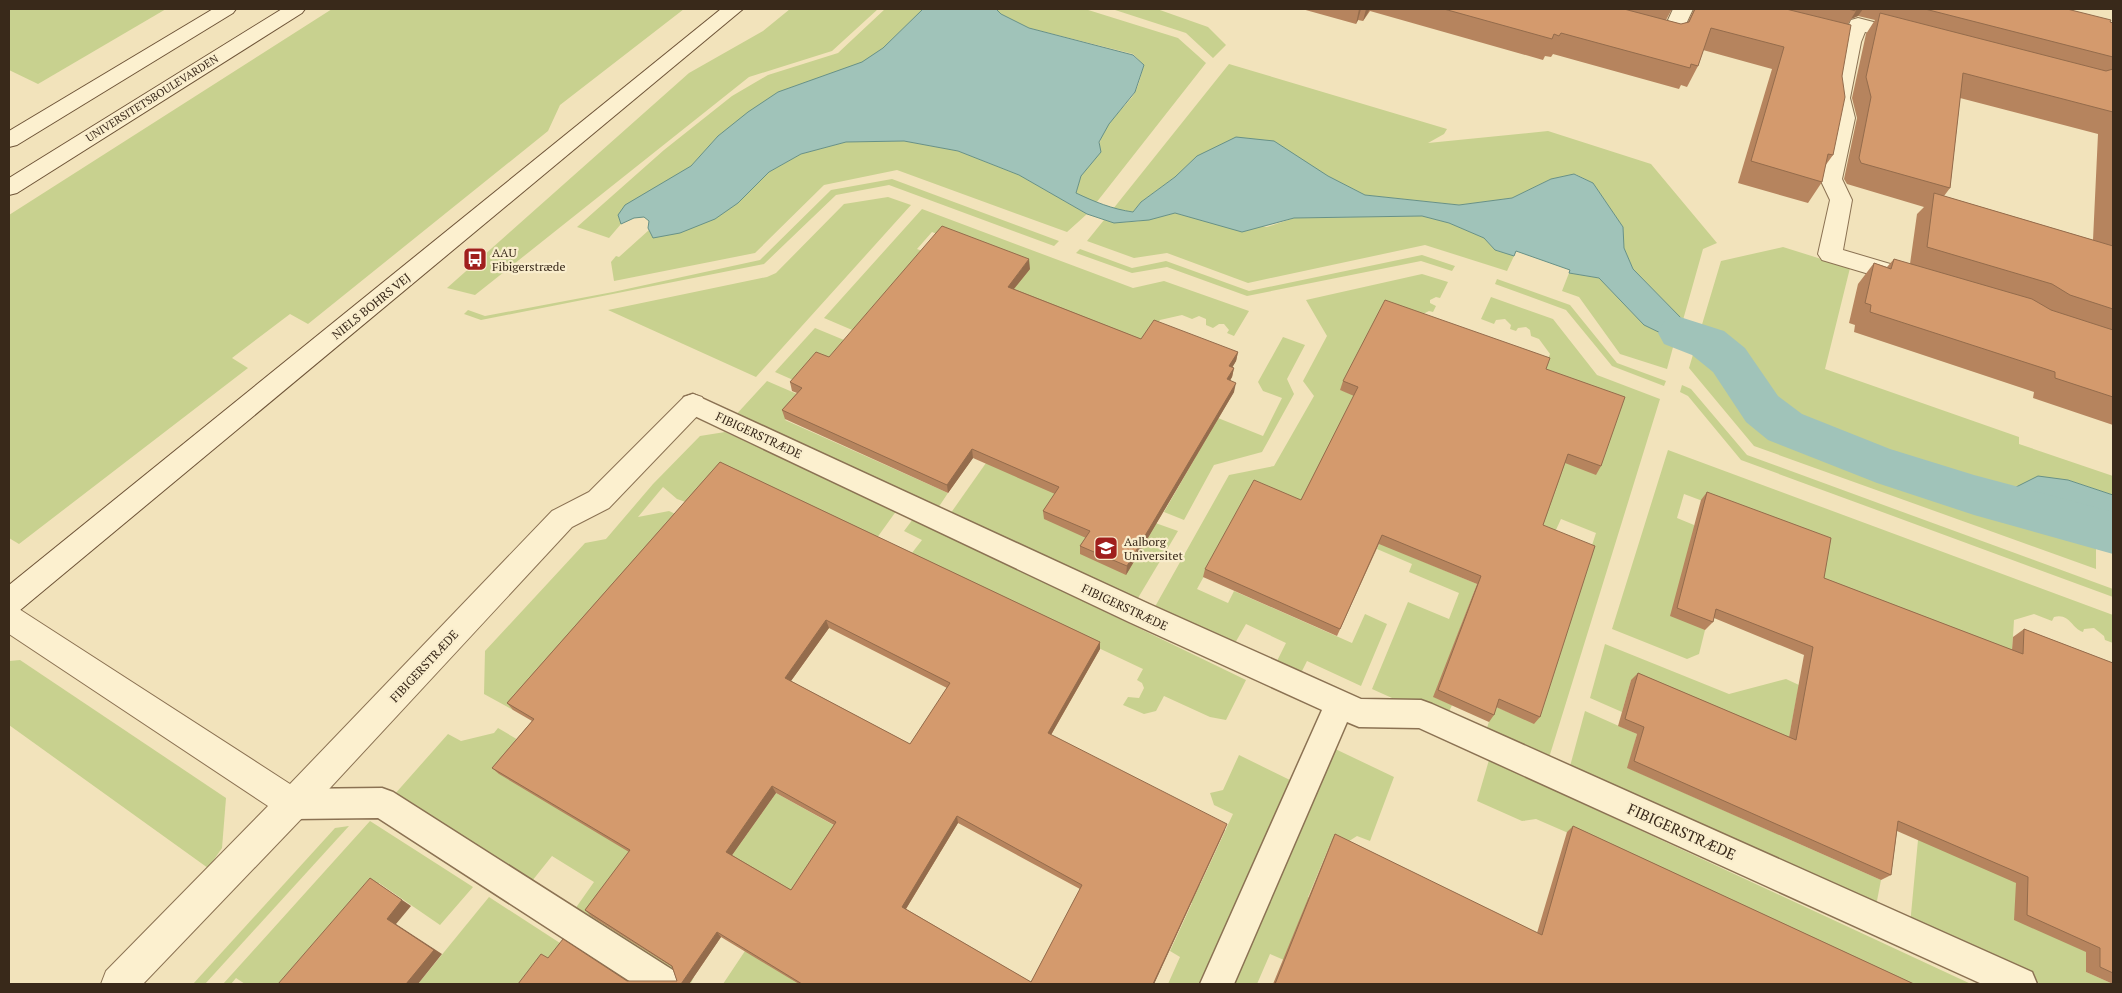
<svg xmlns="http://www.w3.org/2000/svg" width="2122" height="993" viewBox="0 0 2122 993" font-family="'PT Serif',serif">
	<rect width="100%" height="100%" fill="#f2e3bb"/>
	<!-- green -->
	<g fill="#c8d18f">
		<polygon points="9,9 166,9 38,84 9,70"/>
		<polygon points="332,9 684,9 560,105 548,131 308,324 290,314 232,358 248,368 19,544 9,538 9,215"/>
		<polygon points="790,9 878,9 832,51 749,77 475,295 447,288 689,73 763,31"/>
		<polygon points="885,9 923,9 883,48 862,63 778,92 718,136 691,166 618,215 621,224 609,238 577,227 664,150 732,96 768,75 838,53"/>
		<path d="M 996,9 L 1085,9 L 1178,38 L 1206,63 L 1096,203 L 1076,193 L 1081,176 L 1100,152 C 1096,129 1122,112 1134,94 C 1139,86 1141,74 1144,65 L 1133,54 L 1029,28 L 1001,14 Z"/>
		<polygon points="1112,9 1157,9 1208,27 1226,45 1213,58 1186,33"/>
		<polygon points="1229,64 1447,129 1444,134 1428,143 1548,131 1651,164 1717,243 1703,249 1683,320 1633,269 1624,248 1623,227 1593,183 1575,174 1551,179 1512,198 1459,205 1365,195 1328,176 1197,156 1175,177 1141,202 1133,212 1113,209"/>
		<polygon points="904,141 958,151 1019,175 1087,214 1067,232 897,170 824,185 755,253 614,281 611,262 616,256 619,257 649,230 653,237 738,203 769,172 801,154 846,142"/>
		<polygon points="892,179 1059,241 1054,246 889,185 836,195 764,264 481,320 464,314 468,310 485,316 613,292 760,260 831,190"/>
		<polygon points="888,197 911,205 756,377 608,310 767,277 776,273 844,204"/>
		<polygon points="922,209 1133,288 1164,281 1249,311 1234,336 1227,333 1229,330 1224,324 1219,324 1213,328 1206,325 1206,319 1199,316 1192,319 1182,315 1160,320 1133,359 997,292 1015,287 1029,269 932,232 917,249 928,253 885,344 824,318"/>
		<path d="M 1175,213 L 1205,221 L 1267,227 L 1294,218 L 1422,216 L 1449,223 L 1484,238 L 1495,250 L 1514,256 L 1507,271 L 1425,245 L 1248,283 L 1167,253 L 1134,258 L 1087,241 L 1104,220 C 1128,226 1153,219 1175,213 Z"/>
		<polygon points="1783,247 1850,268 1825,369 2019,437 2019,444 2113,476 2113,495 2068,480 2016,486 2002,494 1981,497 1988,506 2086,537 2096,537 2096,569 1754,446 1689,368 1721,261"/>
		<polygon points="1080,249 1132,268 1166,261 1249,291 1422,255 1455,266 1452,271 1421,261 1247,296 1167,267 1132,273 1076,253"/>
		<polygon points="1569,273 1599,278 1644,325 1675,340 1667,369 1620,354 1579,297 1562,291"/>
		<polygon points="1422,274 1448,282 1440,298 1436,297 1430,300 1430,303 1436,306 1433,312 1429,311 1423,314 1341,390 1371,402 1292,521 1252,489 1197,589 1228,603 1234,591 1352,643 1365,614 1387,624 1361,686 1307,661 1297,681 1273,669 1286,643 1246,624 1231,650 1152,612 1229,475 1274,466 1314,396 1303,381 1327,336 1306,300"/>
		<polygon points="1497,279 1570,305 1617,363 1666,381 1664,386 1612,366 1566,310 1495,284"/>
		<polygon points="1491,297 1553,319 1597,375 1660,399 1548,761 1486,731 1494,706 1534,723 1596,533 1561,519 1555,532 1540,526 1532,400 1550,354 1539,339 1531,336 1530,330 1526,327 1518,328 1516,331 1510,329 1511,325 1505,319 1496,320 1494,324 1481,319"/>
		<polygon points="815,328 890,359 800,383 775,372"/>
		<polygon points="1283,337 1305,345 1287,379 1294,394 1262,452 1214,465 1184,520 1164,512 1218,418 1263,436 1282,398 1263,391 1258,382"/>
		<polygon points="767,381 804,397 785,420 948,493 936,511 733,418"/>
		<polygon points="1682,385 1691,389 1747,455 2113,589 2113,597 1741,460 1688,396 1680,392"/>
		<polygon points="725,432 897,510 874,542 694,505 677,499 663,487 638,517 669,511 682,517 513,710 484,694 485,651 585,543 606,539 653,484 700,436"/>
		<path d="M 1668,450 L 2113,615 L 2113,643 L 2105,640 L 2104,636 L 2094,628 L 2084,629 L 2083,632 C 2071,628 2070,613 2054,617 L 2052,621 L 2034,614 L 2014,620 L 2011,668 L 1795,578 L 1823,546 L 1684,494 L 1677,518 L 1694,525 L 1705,630 L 1699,654 L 1687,659 L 1612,629 Z"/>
		<polygon points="986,463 1178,531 1135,603 948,517"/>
		<polygon points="1402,493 1410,556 1477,584 1434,697 1452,705 1448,714 1421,711 1372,689 1408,602 1449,619 1459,593 1409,572 1412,564 1377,549"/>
		<polygon points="913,519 1246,680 1226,720 1210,717 1164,696 1156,711 1144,714 1123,705 1128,697 1139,698 1144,688 1142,683 1137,680 1143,669 908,558 922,540 904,531"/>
		<polygon points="1605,644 1729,694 1786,679 1799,685 1787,747 1631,680 1622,712 1590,698"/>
		<polygon points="20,660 226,798 222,848 208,868 9,725 9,661"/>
		<polygon points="1585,711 1637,734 1628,768 1881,880 1875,911 1569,770"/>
		<polygon points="498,728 525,744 651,866 593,913 694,977 691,983 575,909 594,882 552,856 532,881 394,795 448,734 461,741 494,733"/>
		<polygon points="1329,746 1394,777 1370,841 1357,836 1343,845 1332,840 1308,897 1339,913 1284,960 1270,954 1257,984 1227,984"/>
		<polygon points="1239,755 1292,781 1202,984 1168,984 1180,957 1170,951 1192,903 1163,887 1200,885 1233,814 1214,805 1210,793 1223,790"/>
		<polygon points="1489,760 1971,984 1893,984 1566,832 1536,819 1522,821 1477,801"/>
		<polygon points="776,793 871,846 810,984 723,984 757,933 730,858"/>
		<polygon points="370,821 473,887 440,925 379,883 292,984 245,984 236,978 231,984 223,984"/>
		<polygon points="349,826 205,984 193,984 335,828"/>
		<polygon points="1999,838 2087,932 2086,972 2113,984 2041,984 1910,925 1918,840"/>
		<polygon points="489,897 623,984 418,984"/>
	</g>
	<!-- water -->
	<g fill="#a0c3b9" stroke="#679187">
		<path d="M 923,9 L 996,9 L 1001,14 L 1029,28 L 1133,55 L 1144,65 L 1135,92 L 1109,124 L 1099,142 L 1101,152 L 1081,176 L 1076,193 C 1095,202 1112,209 1133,212 L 1141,202 L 1175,177 L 1197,156 L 1236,137 L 1274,141 L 1328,176 L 1365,195 L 1459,205 L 1512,198 L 1551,179 L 1574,174 L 1593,183 L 1623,227 L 1624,248 L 1633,269 L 1683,320 L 1680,333 L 1675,340 L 1644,325 L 1599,278 L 1569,273 L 1570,270 L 1516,251 L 1514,256 L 1495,250 L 1484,238 L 1449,223 L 1422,216 L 1294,218 L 1242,232 L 1175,213 L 1149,220 L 1114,223 L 1087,214 L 1019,175 L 958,151 L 904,141 L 846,142 L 801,154 L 769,172 L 738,203 L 715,219 L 680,233 L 653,238 L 648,228 L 649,221 L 644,217 L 634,218 L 621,224 L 618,215 L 625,205 L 691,166 L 718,136 L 748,112 L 778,92 L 862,62 L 883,48 Z"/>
		<polygon points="2038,476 2068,480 2113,495 2113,543 2096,537 2086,537 1988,506 1981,497 1983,489 2002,494"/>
	</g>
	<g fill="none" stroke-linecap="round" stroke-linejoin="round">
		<!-- canal -->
		<polygon fill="#a0c3b9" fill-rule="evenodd" points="1680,317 1724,331 1745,348 1778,396 1802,414 1890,449 1974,475 2113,512 2113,554 1974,515 1877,483 1768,440 1746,422 1713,372 1692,355 1664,344 1658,333 1664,322"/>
		<!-- lane casing -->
		<g stroke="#8b7253" stroke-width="3">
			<g id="lane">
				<polygon points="693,394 1149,604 1361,699 1421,700 1432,704 2032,972 2037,984 1982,984 1419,728 1359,727 1347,722 1234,984 1200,984 1322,710 1129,622 684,411 681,404 684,397"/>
				<polygon points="382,788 393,792 676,972 681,984 634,984 378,818 293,819 282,815 277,804 282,793 293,789"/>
			</g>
		</g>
		<!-- street casing -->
		<g stroke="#8b7253" stroke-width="2">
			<g id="street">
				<polygon points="1673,9 1693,9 1678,41 1671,43 1643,36 1640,32 1643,28 1650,26 1664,29"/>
				<polygon points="1858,18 1912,32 1915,36 1912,40 1905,42 1865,32 1861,42 1850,98 1855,118 1842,179 1852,200 1843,250 1914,271 1918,277 1914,283 1906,285 1822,260 1818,254 1830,200 1820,179 1833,118 1830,98 1841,42 1851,20"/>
				<polygon points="693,394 702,397 706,404 702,411 609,508 572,527 305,815 143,984 101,984 106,971 268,806 9,634 9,605 19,609 290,784 552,511 589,492 684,397"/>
			</g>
		</g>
		<!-- secondary casing -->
		<g stroke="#6d5337" stroke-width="2">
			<g id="secondary">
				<polygon points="213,9 236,9 233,13 17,145 9,147 9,131"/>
				<polygon points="282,9 305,9 302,13 17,193 9,195 9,178"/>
				<polygon points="721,9 743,9 19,611 9,615 9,585"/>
			</g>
		</g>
		<!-- lane -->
		<use href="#lane" fill="#fcf0cf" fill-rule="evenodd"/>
		<!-- street -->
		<use href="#street" fill="#fcf0cf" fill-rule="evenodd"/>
		<!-- secondary -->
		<use href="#secondary" fill="#fcf0cf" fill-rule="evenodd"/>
	</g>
	<!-- wall -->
	<g fill="#b6845e" fill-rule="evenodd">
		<path d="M 1302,9 L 1672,9 L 1666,20 L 1681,24 L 1688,22 L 1694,9 L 2067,9 L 2113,23 L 2113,425 L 2033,398 L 2034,392 L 1854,332 L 1855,325 L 1849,323 L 1858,284 L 1874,263 L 1887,267 L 1894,259 L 1910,264 L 1917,214 L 1924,207 L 1847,184 L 1844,179 L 1857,118 L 1852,98 L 1866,34 L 1875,20 L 1858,16 L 1851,19 L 1848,24 L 1833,155 L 1825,166 L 1822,182 L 1808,203 L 1738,183 L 1772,69 L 1703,50 L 1698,66 L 1687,87 L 1681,85 L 1679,89 L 1553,54 L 1551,57 L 1545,56 L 1543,60 L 1370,11 L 1363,21 L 1358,20 L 1356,24 ZM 1960,98 L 2098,134 L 2093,240 L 1944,196 L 1950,188 Z"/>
		<polygon points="1030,269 1014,289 1141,339 1238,352 1236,361 1232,367 1234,368 1232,377 1230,380 1234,392 1126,575 1080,554 1080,546 1086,538 1044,519 1043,511 1055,494 973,458 948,493 785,419 782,410 797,393 792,391 790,382 829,357"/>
		<polygon points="1546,369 1601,466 1596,475 1565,463 1543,525 1540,717 1534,724 1496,707 1494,715 1489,722 1433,697 1477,584 1379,544 1337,636 1203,577 1205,569 1301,500 1354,396 1340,390 1343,381"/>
		<path d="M 720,462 L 1100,642 L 1100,649 L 1051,735 L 1225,830 L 1154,984 L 799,984 L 721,937 L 689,984 L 518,984 L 548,958 L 627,981 L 677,981 L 672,967 L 591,916 L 585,910 L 629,852 L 499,774 L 492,768 L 532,721 L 513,710 L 507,703 ZM 829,628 L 947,688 L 910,744 L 791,681 ZM 776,793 L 834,825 L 791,890 L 732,855 ZM 958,823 L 1080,889 L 1031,982 L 906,909 Z"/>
		<polygon points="1707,492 1824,578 2012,650 2013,637 2024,629 2113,663 2113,984 2086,972 2086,952 2014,920 2016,883 1897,831 1891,875 1881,880 1627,768 1637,734 1618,726 1631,680 1638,673 1789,737 1804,655 1714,618 1713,622 1705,630 1670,616 1701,500"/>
		<polygon points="1573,826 1914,984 1273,984 1332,840 1335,834 1537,933 1567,832"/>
	</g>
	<!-- shaded-wall -->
	<g fill="#946c4c">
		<polygon points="1359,9 1361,9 1358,20 1356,24"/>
		<polygon points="1366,9 1370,9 1363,21"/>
		<polygon points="1856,9 1863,9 1858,16 1851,19 1856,11"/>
		<polygon points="1029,259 1030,269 1008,296 1008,287"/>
		<polygon points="1238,352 1236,361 1228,375 1229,366"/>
		<polygon points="1234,368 1232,377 1226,388 1227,379"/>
		<polygon points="1236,383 1234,392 1126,575 1127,566"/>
		<polygon points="972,449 973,458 948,493 947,485"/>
		<polygon points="826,620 829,628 788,685 785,678"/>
		<polygon points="1100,642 1100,649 1048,740 1048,733"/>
		<polygon points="772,786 776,793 730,858 726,852"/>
		<polygon points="957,816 958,823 904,912 902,907"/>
		<polygon points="1227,824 1154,984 1153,984"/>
		<polygon points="370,878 411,906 396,924 442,954 418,984 406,984 387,919"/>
		<polygon points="717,932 721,937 689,984 681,984"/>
	</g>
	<!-- building -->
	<g fill="#d49a6d" stroke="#946c4c" fill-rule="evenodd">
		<polygon points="1444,9 1624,9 1681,24 1689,22 1695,9 1786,9 1851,25 1842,76 1845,97 1833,155 1828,154 1822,182 1751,161 1784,47 1711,28 1698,66 1691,64 1690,68 1561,33 1559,36 1554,34 1552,39"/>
		<polygon points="1848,9 1857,9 1856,11"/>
		<polygon points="1925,9 2067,9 2111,20 2110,22 2113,23 2113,57"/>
		<polygon points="1880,13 2106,71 2113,69 2113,112 1963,73 1950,188 1861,163 1859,158 1871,97 1866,77"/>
		<polygon points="1934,193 2113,246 2113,237 2113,309 2070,295 2052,284 1927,247"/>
		<polygon points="942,226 1029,259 1008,287 1141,339 1154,320 1238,352 1229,366 1234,368 1227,379 1236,383 1127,566 1080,546 1090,531 1043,511 1059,487 972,449 947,485 782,410 802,388 790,382 816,352 829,357"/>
		<polygon points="1894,259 2032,299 2051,310 2113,330 2113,397 2055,378 2055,372 1870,312 1871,305 1865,303 1874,263 1891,269"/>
		<polygon points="1385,300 1550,358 1546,369 1625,397 1601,466 1568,454 1543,525 1595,546 1540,717 1499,699 1494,715 1438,690 1481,576 1382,535 1340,629 1205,569 1254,480 1301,500 1358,387 1343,381"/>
		<path d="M 720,462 L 1100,642 L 1048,733 L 1227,824 L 1153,984 L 802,984 L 717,932 L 681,984 L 518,984 L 541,954 L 548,958 L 563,939 L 627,981 L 677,981 L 672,966 L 585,910 L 630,850 L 492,768 L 534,719 L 507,703 ZM 826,620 L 950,683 L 910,744 L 785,678 ZM 772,786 L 836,822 L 791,890 L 726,852 ZM 957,816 L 1082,885 L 1031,982 L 902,907 Z"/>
		<polygon points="1707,492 1831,538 1824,578 2023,654 2024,629 2113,663 2113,973 2100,967 2100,948 2027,915 2028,877 1898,821 1891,875 1634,761 1644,727 1625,719 1638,673 1796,740 1813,647 1716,609 1713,622 1677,608"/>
		<polygon points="1573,826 1914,984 1275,984 1335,834 1542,935"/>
		<polygon points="370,878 402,900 387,919 434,950 406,984 278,984"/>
	</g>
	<!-- icons -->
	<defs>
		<g id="bus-square" transform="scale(1.25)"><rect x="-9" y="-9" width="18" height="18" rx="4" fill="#a01f1d" stroke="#f9edcc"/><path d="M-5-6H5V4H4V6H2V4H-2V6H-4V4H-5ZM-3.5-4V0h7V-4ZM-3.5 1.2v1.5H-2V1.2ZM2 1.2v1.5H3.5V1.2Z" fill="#fff"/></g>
		<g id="university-square" transform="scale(1.25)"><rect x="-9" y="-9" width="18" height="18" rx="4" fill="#a01f1d" stroke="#f9edcc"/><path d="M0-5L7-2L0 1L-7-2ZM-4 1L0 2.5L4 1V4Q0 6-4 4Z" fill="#fff"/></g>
	</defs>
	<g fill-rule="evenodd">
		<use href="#bus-square" x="475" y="259"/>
		<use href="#university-square" x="1106" y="548"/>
	</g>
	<g text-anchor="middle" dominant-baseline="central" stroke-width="4.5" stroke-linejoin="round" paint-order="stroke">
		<!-- far-street labels -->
		<g font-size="11" fill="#39291a" stroke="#f9edcc">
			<text transform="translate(152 98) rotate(-32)">UNIVERSITETSBOULEVARDEN</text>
		</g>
		<!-- poi labels -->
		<g font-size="12" fill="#39291a" stroke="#f9edcc" text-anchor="start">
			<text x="492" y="252">AAU<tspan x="492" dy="14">Fibigerstræde</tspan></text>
			<text x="1124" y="541">Aalborg<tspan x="1124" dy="14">Universitet</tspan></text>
		</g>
		<!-- street labels -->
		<g font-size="12" fill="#39291a" stroke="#f9edcc">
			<text transform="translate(371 306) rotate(-39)">NIELS BOHRS VEJ</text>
			<text transform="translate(759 435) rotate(25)">FIBIGERSTRÆDE</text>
			<text transform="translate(1125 607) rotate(25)">FIBIGERSTRÆDE</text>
			<text transform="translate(424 666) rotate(-47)">FIBIGERSTRÆDE</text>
		</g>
		<!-- near-street labels -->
		<g font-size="15" fill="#39291a" stroke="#f9edcc">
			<text transform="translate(1682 831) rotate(24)">FIBIGERSTRÆDE</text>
		</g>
	</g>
	<!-- border -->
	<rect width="2122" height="993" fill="none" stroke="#39291a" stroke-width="20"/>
</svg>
